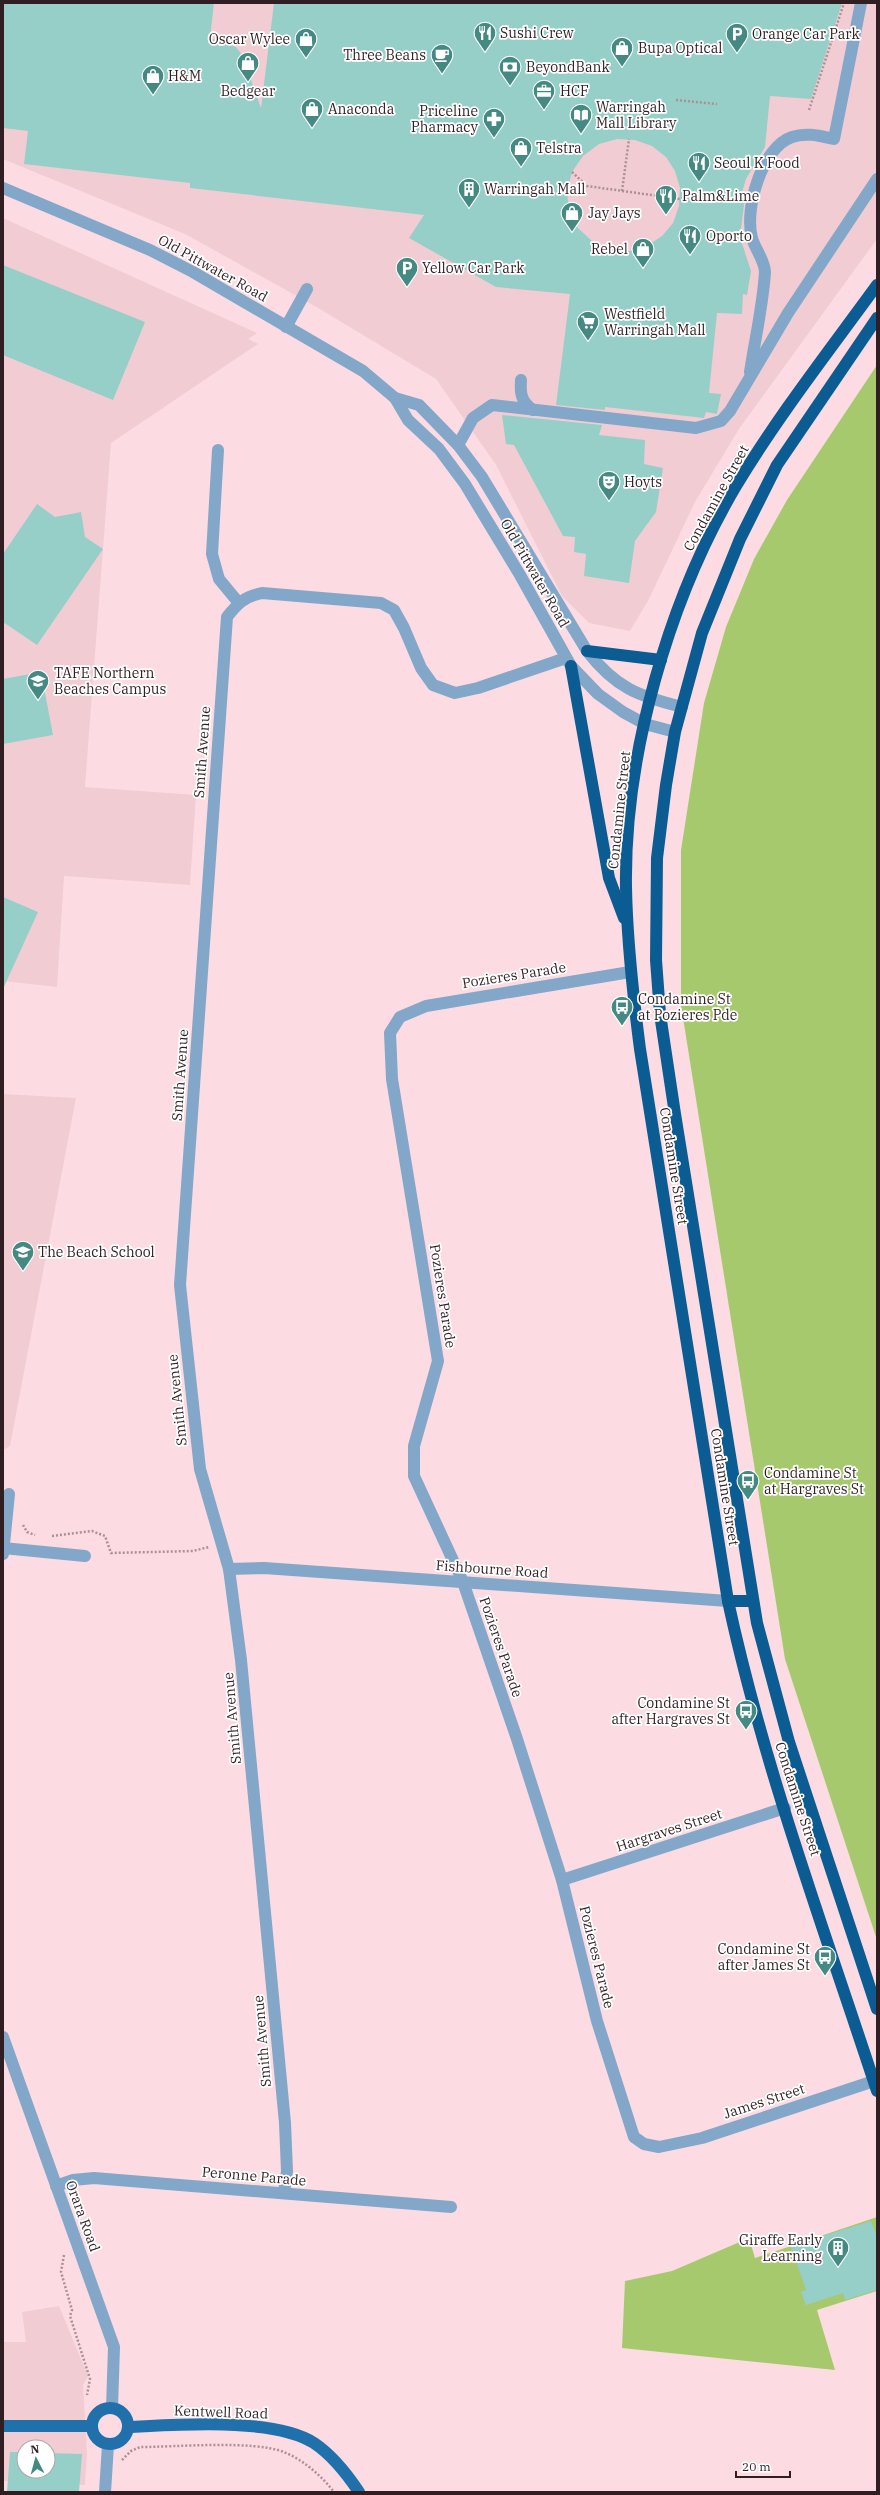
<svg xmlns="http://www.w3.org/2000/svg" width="880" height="2495" viewBox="0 0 880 2495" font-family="'IBM Plex Serif',serif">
	<rect width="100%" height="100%" fill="#fcdce2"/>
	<!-- built -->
	<g fill="#f1cdd3" fill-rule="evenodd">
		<polygon points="3,3 877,3 877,239 739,429 695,502 649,599 630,631 589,623 562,596 496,465 436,379 313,305 185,234 3,159"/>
		<polygon points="3,218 257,333 248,339 258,344 111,443 85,787 196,795 190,885 64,876 57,987 3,981"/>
		<polygon points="3,1094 76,1098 10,1446 3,1450"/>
		<path d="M 59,2306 L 88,2376 L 83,2385 L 87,2454 L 85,2485 L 3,2481 L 3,2342 L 26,2342 L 22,2312 ZM 24,2447 L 48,2447 L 48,2471 L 24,2471 Z"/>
	</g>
	<!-- green -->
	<g fill="#a6c96d">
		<polygon points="877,365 877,1940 785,1659 681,1005 681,850 704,703 726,627 754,559 787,500"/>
		<polygon points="877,2217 877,2291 817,2310 835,2370 622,2348 625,2281 672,2271 749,2238 755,2258"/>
	</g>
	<!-- building -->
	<g fill="#96cfc8" fill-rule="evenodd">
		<path d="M 3,3 L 214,3 L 210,38 L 236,47 L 242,55 L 261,108 L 274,3 L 842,3 L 811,99 L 770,96 L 765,147 L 746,179 L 741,196 L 745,197 L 740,237 L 751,271 L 747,295 L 743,294 L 742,314 L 717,313 L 709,393 L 721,394 L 717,414 L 706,412 L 704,418 L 605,407 L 605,410 L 556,405 L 570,294 L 496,287 L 409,238 L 424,215 L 190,188 L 190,183 L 24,164 L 28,131 L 3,128 ZM 617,139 L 635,140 L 652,146 L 666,157 L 675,171 L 680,188 L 679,206 L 673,223 L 662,236 L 647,246 L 630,251 L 610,250 L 593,242 L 578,228 L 569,211 L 567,191 L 572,172 L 583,156 L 599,144 Z"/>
		<polygon points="3,265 145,322 113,400 3,355"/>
		<polygon points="502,415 602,425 599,435 645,440 644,464 663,468 656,512 635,541 629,583 584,576 586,554 574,552 575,537 563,536 514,445 506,444"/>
		<polygon points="37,504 55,517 81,512 85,537 103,549 37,645 3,622 3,554"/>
		<polygon points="41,672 53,735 3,744 3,679"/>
		<polygon points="3,897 38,912 3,989"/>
		<polygon points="871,2221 877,2237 877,2290 845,2300 843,2293 806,2305 801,2292 806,2290 791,2246"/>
		<polygon points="10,2452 24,2452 24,2471 48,2471 48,2453 82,2454 79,2492 7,2492"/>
	</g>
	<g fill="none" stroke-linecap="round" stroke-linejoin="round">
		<!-- path -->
		<g stroke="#ab9096" stroke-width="2.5" stroke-dasharray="2 2" stroke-linecap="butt">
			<polyline points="676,100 717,104"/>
			<polyline points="809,110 844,3"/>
			<polyline points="572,172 587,186 680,199"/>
			<polyline points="622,191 629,139"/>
			<polyline points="23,1525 27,1532 35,1535"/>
			<polyline points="52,1536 92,1531 105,1536 111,1553 193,1551 209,1547"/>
			<polyline points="64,2255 61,2272 72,2310 70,2316 90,2379 87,2395"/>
			<path d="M 122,2460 L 131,2451 L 140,2447 C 176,2447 253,2440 284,2452 C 303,2460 321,2475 334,2492"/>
		</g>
		<!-- minor -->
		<g stroke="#82a7c9" stroke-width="12">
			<polyline points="3,188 150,250 193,272 363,371 395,398 408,420 439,449 465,484 520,575 571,666 598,694 623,712 645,724 675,732"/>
			<polyline points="286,327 307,289"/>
			<path d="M 750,372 C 755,339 763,305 765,272 C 765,261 755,249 752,238 C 744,209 762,147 792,137 C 806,132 820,136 834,139 L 861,3"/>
			<path d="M 521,380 C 520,394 521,401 533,410"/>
			<path d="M 395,398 L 419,405 L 458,445 L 482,477 L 587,651 C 616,688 638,696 682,707"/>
			<polyline points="458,445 473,418 492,405 696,428 721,421 730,411 788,313 877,179"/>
			<polyline points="218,450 212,554 219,579 238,602"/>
			<polyline points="630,972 426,1006 400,1017 390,1033 392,1079 438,1361 414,1446 414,1476 463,1582 517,1739 562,1880 597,2021 634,2137 644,2144 659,2147 702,2138 877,2080"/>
			<polyline points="3,1548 85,1556"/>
			<polyline points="3,1554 9,1494"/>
			<polyline points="229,1569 264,1568 728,1601"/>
			<polyline points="562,1880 785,1808"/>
			<polyline points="3,2037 114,2347 112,2408"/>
			<polyline points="56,2186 73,2180 94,2178 451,2207"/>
			<path d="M 284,2193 L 287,2171 L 285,2123 L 241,1660 L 229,1569 L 200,1469 L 180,1285 L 227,617 C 238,603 244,597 262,593 L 381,603 L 394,610 L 404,628 L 421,668 L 433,685 L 455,693 L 478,688 L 566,658"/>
			<polyline points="105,2492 108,2445"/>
		</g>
		<!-- major -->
		<g stroke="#2070ac" stroke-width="12">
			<circle cx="110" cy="2426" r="18"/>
			<polyline points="3,2426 92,2426"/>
			<path d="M 129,2427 C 177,2425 273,2417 314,2443 C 332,2455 347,2474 359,2492"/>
		</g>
		<!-- highway -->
		<g stroke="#0b5c93" stroke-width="12">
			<path d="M 877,285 C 829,351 778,416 736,486 C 669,599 624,755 626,887 C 627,941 633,995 640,1049 L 728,1601 C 764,1768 824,1929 877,2091"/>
			<polyline points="877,318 777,465 740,539 702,633 675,732 666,785 657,858 656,960 660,1014 675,1114 757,1623 789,1742 877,2009"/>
			<polyline points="587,651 661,660"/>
			<polyline points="571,666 609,878 624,918"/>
			<polyline points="728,1601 753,1601"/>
		</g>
	</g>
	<!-- icons -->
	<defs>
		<g id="restaurant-pin" transform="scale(1.15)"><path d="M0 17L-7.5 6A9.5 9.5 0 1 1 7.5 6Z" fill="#448a83" stroke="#fff"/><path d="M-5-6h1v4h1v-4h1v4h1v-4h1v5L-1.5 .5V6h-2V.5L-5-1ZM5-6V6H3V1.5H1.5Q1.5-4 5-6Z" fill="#fff"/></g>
		<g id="parking-pin" transform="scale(1.15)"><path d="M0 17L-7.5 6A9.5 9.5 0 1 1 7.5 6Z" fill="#448a83" stroke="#fff"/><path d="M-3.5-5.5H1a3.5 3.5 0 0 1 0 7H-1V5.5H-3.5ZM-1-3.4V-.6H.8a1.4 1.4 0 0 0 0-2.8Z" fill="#fff"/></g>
		<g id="shop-pin" transform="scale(1.15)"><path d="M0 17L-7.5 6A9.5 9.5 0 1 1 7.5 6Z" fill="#448a83" stroke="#fff"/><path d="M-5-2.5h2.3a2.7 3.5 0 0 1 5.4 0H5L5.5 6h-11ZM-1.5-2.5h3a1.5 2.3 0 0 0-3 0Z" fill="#fff"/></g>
		<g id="cafe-pin" transform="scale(1.15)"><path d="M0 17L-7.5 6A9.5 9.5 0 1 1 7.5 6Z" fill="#448a83" stroke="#fff"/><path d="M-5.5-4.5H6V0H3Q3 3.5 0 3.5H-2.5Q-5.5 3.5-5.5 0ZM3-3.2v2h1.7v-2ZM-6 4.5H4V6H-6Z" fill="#fff"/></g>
		<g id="bank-pin" transform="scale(1.15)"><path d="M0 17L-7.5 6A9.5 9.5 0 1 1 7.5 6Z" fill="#448a83" stroke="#fff"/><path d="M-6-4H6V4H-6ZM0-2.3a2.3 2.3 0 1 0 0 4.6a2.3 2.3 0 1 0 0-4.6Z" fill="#fff"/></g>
		<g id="office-pin" transform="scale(1.15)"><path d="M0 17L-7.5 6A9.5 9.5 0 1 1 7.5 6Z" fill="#448a83" stroke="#fff"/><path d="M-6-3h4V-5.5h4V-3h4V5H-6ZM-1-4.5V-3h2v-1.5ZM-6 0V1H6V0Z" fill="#fff"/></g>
		<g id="library-pin" transform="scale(1.15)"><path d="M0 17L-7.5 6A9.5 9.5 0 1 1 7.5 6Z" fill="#448a83" stroke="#fff"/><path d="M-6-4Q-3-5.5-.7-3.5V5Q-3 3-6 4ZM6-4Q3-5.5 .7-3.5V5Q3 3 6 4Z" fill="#fff"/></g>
		<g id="pharmacy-pin" transform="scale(1.15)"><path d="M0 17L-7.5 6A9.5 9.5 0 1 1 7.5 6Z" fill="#448a83" stroke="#fff"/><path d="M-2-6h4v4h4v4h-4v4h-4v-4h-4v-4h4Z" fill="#fff"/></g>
		<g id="building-pin" transform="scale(1.15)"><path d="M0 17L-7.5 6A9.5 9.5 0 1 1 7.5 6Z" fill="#448a83" stroke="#fff"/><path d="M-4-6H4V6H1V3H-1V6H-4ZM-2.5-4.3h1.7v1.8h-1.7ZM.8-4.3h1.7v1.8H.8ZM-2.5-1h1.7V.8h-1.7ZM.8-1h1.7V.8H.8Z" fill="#fff"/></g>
		<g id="supermarket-pin" transform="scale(1.15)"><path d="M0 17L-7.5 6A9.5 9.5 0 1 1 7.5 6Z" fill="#448a83" stroke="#fff"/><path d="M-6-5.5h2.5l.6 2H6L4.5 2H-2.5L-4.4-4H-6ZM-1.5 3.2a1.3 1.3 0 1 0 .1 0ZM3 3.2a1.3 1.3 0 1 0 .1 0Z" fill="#fff"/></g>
		<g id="theatre-pin" transform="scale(1.15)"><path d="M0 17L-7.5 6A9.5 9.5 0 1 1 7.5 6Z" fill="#448a83" stroke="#fff"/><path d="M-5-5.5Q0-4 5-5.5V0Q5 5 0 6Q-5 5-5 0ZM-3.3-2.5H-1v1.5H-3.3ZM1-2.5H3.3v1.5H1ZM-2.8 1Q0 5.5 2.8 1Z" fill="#fff"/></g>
		<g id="university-pin" transform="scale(1.15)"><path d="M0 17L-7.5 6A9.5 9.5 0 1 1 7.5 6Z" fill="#448a83" stroke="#fff"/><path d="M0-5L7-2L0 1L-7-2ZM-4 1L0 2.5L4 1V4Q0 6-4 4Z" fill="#fff"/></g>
		<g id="bus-pin" transform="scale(1.15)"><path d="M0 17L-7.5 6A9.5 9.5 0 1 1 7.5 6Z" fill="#448a83" stroke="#fff"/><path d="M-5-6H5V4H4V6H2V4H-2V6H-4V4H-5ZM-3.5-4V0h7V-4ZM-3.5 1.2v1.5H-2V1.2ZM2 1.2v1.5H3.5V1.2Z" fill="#fff"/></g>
		<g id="school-pin" transform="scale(1.15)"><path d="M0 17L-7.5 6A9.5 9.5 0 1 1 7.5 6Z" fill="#448a83" stroke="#fff"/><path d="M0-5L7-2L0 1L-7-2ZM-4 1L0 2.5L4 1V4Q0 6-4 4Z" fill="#fff"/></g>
	</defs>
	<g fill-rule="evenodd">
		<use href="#restaurant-pin" x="485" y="33"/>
		<use href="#parking-pin" x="737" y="34"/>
		<use href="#shop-pin" x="306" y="39"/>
		<use href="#shop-pin" x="622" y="48"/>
		<use href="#cafe-pin" x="442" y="55"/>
		<use href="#shop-pin" x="248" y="63"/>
		<use href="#bank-pin" x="510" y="67"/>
		<use href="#shop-pin" x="153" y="76"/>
		<use href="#office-pin" x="544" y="91"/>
		<use href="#shop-pin" x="312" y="109"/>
		<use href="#library-pin" x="581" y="115"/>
		<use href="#pharmacy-pin" x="494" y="119"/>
		<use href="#shop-pin" x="521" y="148"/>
		<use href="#restaurant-pin" x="699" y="163"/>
		<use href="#building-pin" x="469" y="189"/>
		<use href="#restaurant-pin" x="666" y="196"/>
		<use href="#shop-pin" x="572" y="213"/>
		<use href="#restaurant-pin" x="690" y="236"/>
		<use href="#shop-pin" x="643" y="249"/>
		<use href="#parking-pin" x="407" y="268"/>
		<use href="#supermarket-pin" x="588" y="322"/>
		<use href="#theatre-pin" x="609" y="482"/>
		<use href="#university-pin" x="38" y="681"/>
		<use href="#bus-pin" x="622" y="1007"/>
		<use href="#school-pin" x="23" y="1252"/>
		<use href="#bus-pin" x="748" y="1481"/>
		<use href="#bus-pin" x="746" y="1711"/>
		<use href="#bus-pin" x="825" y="1957"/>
		<use href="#building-pin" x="838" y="2248"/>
	</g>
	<g text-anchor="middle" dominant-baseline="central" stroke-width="3.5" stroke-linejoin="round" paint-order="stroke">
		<!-- poi labels -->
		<g font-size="14" fill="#311e22" stroke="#fff" text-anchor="start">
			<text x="500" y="33">Sushi Crew</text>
			<text x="752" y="34">Orange Car Park</text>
			<text x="290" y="39" text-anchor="end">Oscar Wylee</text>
			<text x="638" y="48">Bupa Optical</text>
			<text x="426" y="55" text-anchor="end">Three Beans</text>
			<text x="526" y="67">BeyondBank</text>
			<text x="168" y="76">H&amp;M</text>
			<text x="248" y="91" text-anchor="middle">Bedgear</text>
			<text x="560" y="91">HCF</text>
			<text x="596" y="107">Warringah<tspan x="596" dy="16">Mall Library</tspan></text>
			<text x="328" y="109">Anaconda</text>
			<text x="478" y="111" text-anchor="end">Priceline<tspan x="478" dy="16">Pharmacy</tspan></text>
			<text x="536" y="148">Telstra</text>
			<text x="714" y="163">Seoul K Food</text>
			<text x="484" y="189">Warringah Mall</text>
			<text x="682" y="196">Palm&amp;Lime</text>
			<text x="588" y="213">Jay Jays</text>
			<text x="706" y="236">Oporto</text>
			<text x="628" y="249" text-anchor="end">Rebel</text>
			<text x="422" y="268">Yellow Car Park</text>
			<text x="604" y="314">Westfield<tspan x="604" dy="16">Warringah Mall</tspan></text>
			<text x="624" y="482">Hoyts</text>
			<text x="54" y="673">TAFE Northern<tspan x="54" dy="16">Beaches Campus</tspan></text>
			<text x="638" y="999">Condamine St<tspan x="638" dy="16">at Pozieres Pde</tspan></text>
			<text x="38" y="1252">The Beach School</text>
			<text x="764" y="1473">Condamine St<tspan x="764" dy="16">at Hargraves St</tspan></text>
			<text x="730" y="1703" text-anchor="end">Condamine St<tspan x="730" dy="16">after Hargraves St</tspan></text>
			<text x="810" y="1949" text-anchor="end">Condamine St<tspan x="810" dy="16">after James St</tspan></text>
			<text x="822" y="2240" text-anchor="end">Giraffe Early<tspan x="822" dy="16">Learning</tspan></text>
		</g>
		<!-- street labels -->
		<g font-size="14" fill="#311e22" stroke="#fff">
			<text transform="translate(213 268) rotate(29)">Old Pittwater Road</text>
			<text transform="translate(716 498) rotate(-61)">Condamine Street</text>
			<text transform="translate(535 573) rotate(60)">Old Pittwater Road</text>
			<text transform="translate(202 752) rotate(-86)">Smith Avenue</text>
			<text transform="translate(619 810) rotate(-84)">Condamine Street</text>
			<text transform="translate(514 975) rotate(-9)">Pozieres Parade</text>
			<text transform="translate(180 1075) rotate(-86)">Smith Avenue</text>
			<text transform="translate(674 1166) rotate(81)">Condamine Street</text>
			<text transform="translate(443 1296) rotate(81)">Pozieres Parade</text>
			<text transform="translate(177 1400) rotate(-96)">Smith Avenue</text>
			<text transform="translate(725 1487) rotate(81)">Condamine Street</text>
			<text transform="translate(492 1569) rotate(4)">Fishbourne Road</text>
			<text transform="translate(501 1647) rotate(71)">Pozieres Parade</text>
			<text transform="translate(232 1718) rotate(-95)">Smith Avenue</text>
			<text transform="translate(798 1799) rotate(72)">Condamine Street</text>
			<text transform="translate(669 1830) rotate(-18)">Hargraves Street</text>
			<text transform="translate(597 1957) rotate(76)">Pozieres Parade</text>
			<text transform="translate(262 2041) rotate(-95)">Smith Avenue</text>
			<text transform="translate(764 2101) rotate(-18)">James Street</text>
			<text transform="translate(254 2176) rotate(5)">Peronne Parade</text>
			<text transform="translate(83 2216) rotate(70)">Orara Road</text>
			<text transform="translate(221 2412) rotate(2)">Kentwell Road</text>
		</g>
	</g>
	<!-- border -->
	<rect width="880" height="2495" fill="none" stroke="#311e22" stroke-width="8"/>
	<!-- north arrow -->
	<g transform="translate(36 2459) rotate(354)"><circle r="19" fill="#ffffff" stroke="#ada5a7"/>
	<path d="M0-3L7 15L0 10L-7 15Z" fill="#448a83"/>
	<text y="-6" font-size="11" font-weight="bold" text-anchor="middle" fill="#311e22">N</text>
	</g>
	<!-- scale -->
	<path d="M736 2471v6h54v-6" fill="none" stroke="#311e22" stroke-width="2"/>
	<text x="742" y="2471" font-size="12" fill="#311e22" stroke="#ffffff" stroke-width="3" paint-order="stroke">20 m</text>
</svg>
